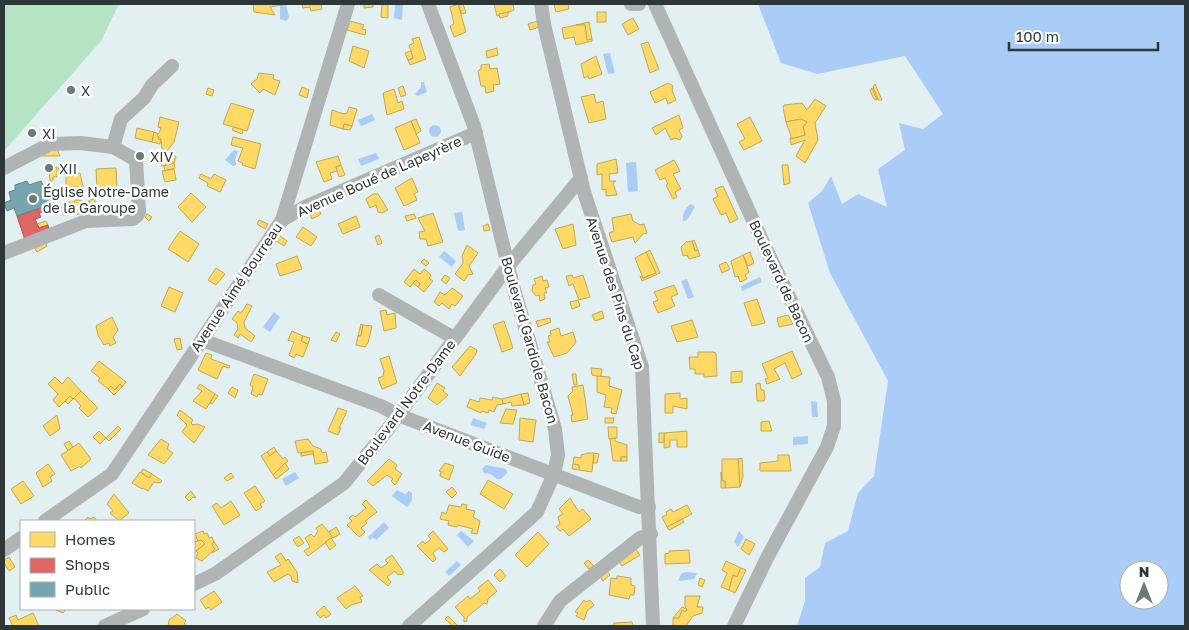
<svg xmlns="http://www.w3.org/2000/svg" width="1189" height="630" viewBox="0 0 1189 630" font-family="'Golos Text',sans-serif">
	<rect width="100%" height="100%" fill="#e2f0f1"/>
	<!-- green -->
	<polygon fill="#b4e4c3" points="4,4 119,4 101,41 4,151"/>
	<!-- water -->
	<g fill="#a9cdf6" fill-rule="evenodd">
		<polygon points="286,4 289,18 286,21 280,19 280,5"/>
		<polygon points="395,4 403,4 402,20 394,18"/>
		<path d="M 758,4 L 1185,4 L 1185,626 L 797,626 L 805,601 L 805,578 L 820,567 L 825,543 L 848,531 L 858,493 L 874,476 L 888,381 L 830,273 L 808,203 L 822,191 L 831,176 L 842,204 L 858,194 L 887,207 L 878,169 L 905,150 L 899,123 L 923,129 L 943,114 L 905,56 L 817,74 L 781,63 ZM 1129,570 L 1159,570 L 1159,600 L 1129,600 Z"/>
		<polygon points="610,53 615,73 608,74 603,54"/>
		<polygon points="421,82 424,82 427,92 418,96 415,94 421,87"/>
		<polygon points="372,114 375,120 361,126 358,120"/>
		<circle cx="435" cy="131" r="6"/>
		<polygon points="234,150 238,151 235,160 236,165 233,166 225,160"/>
		<polygon points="376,153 379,159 361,166 358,159"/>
		<polygon points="636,162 638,191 628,192 626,163"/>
		<path d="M 691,204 L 695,207 L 687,220 L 683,221 C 682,214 685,208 691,204 Z"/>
		<polygon points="462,212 465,230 458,231 454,213"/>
		<polygon points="444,251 456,261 452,267 439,257"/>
		<polygon points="760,277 762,282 742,291 741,286"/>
		<polygon points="687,279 694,297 688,299 681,281"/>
		<polygon points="274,312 280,317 270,332 263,327"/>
		<polygon points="811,401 817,402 818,417 812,417"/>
		<polygon points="473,418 487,423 484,429 471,425"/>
		<polygon points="808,436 808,444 793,445 793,437"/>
		<polygon points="486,465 506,469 507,473 501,479 497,479 490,474 484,473 482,469"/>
		<polygon points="295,472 299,478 286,486 282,479"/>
		<polygon points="397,490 405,494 409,491 412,493 412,500 407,507 392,496"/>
		<polygon points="384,522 389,528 376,540 373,537 370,540 368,537"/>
		<polygon points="461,531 474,541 468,547 457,535"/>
		<polygon points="739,531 744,537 738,547 734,542"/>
		<polygon points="457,561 461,565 449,576 445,572"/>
		<polygon points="685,572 697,573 694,579 678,581 681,574"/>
	</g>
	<!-- homes -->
	<g fill="#ffd966" stroke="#c0a858">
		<polygon points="253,4 282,4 282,5 270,7 275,15 254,12"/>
		<polygon points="302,4 321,4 322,9 311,11 310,7 303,8"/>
		<polygon points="364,4 373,4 373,7 364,8"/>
		<polygon points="382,4 388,4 388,18 381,17"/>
		<polygon points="458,4 466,32 454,37 450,26 454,24 450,7"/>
		<polygon points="458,4 463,4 466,13 462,14"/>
		<polygon points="494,4 513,4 514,10 497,16"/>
		<polygon points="554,4 568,4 569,9 556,12"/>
		<polygon points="508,12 508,16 500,18 499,14"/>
		<rect x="597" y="12" width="9" height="10"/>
		<polygon points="633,18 639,29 628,35 622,24"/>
		<polygon points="350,21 364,25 362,29 366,30 365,35 347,30"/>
		<polygon points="538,21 539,27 530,30 528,24"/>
		<polygon points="589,22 592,39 587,40 585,25 576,25"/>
		<polygon points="576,25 585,25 587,40 592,39 592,41 576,45 574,37 564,39 562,28"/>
		<polygon points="419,37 426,59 410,65 408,60 413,58 409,45 414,43 412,39"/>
		<polygon points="648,42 659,69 650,73 641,44"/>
		<polygon points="353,46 369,51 364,68 349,61"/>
		<polygon points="497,48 498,55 487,58 486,51"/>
		<polygon points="411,51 413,58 408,60 405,53"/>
		<polygon points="596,56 602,74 589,79 588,76 584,78 581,64"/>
		<polygon points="489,64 490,69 497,68 500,84 493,85 494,91 486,93 485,86 481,86 478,71 481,69 481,65"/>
		<polygon points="259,73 274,75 273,79 280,81 275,95 263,89 260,93 251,84 257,79"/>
		<polygon points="668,83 673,86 672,90 676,100 668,104 666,98 655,103 650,92"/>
		<polygon points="875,84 882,100 878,100 873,87"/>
		<polygon points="403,86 406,95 401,97 398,88"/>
		<polygon points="302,87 309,90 307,98 299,95"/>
		<polygon points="208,88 214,90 212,96 206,94"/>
		<polygon points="872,88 877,100 874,99 870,91"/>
		<polygon points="394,89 398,103 402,101 404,109 387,115 383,93"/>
		<polygon points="594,94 596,103 603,101 606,119 589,123 581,97"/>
		<polygon points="815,99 826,106 815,123 818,140 805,163 796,156 805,140 791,145 790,139 805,135 803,127 807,122 801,119 786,122 783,107 784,105 802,103 807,110"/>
		<polygon points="231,103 254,110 247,131 223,124"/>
		<polygon points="349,107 357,109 352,126 344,124 343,129 330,125 332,110 344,114 347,113"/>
		<polygon points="679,115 683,128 679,130 682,136 680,140 675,138 671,140 665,128 656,135 652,128"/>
		<polygon points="160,117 179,122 174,142 167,151 162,149 161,139 156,135 159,133 161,128 158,127"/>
		<polygon points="750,117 762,141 744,150 739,142 745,139 737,124"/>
		<polygon points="416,119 421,131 416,134 411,121"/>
		<polygon points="801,119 807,122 803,127 805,135 790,139 791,136 786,122"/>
		<polygon points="411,121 420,143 404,150 395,128"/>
		<polygon points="344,124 352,126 350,130 343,129"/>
		<polygon points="234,127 243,130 242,134 232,130"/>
		<polygon points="137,128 154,132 152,142 135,138"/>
		<polygon points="154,132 157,133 159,140 161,139 160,144 152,142"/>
		<polygon points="233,137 261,144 255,169 242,165 243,163 238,161 243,148 231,145"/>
		<polygon points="56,147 60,156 42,156 46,150"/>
		<polygon points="172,153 176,157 174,163 162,166 159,156"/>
		<polygon points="338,156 341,165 336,167 337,171 330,173 332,179 324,182 316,162"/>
		<polygon points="616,159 618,173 609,174 610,181 616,181 613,183 617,195 606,196 606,189 602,190 602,174 597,175 597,164"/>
		<polygon points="674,160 680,171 673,174 681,189 675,192 677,197 673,199 666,185 668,184 665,178 660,180 655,170"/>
		<polygon points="72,163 72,171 59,171 58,164"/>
		<polygon points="174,163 175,168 165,171 164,166"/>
		<polygon points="341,165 345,175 339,177 336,167"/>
		<polygon points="782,165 788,165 790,183 784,185"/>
		<polygon points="57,167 57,177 53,177 53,181 50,181 49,168"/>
		<polygon points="116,168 117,188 97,189 96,169"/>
		<polygon points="174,169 176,180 165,182 162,171"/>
		<polygon points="75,173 80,173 83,187 66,187 66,176 75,176"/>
		<polygon points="201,174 211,179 214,174 226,180 220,192 207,186 208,183 199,178"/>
		<polygon points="412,178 418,192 414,194 417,200 404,206 395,188"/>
		<polygon points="723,186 738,219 730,223 726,213 721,215 713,199 718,196 715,189"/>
		<polygon points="191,193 206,207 192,222 178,207"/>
		<polygon points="373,194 378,194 388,210 382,213 378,212 376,205 370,208 366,199"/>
		<polygon points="95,199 95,206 90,206 89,200"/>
		<polygon points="75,200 81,200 84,214 63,215 61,207 66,206 66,202 75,202"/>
		<polygon points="318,208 321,214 312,219 309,212"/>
		<polygon points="433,213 443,242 428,246 426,239 420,239 419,232 425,231 418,218"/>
		<polygon points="147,214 152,217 149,221 145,217"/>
		<polygon points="414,214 416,218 407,221 405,216"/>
		<polygon points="631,214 633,221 640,225 644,224 647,233 643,234 635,243 633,237 612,242 609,233 614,231 612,218"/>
		<polygon points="356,216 360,227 343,234 338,224"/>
		<polygon points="259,220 268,224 265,229 257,224"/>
		<polygon points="46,221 48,225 39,228 37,224"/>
		<polygon points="488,224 490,230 484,231 483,226"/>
		<polygon points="573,224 576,245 563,249 555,229"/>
		<polygon points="303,227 317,237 311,246 296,237"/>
		<polygon points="180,231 199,244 188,262 168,249"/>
		<polygon points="379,235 382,243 378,245 375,237"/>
		<polygon points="280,236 287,241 284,246 276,241"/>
		<polygon points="694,240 698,250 695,251 692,241"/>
		<polygon points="692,241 695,251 698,250 700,256 689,259 687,255 683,256 681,247 686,242"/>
		<polygon points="45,243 47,246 37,252 34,247"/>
		<polygon points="467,245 478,253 469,266 473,274 468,275 464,281 455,274 463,263 462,256"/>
		<polygon points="650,250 660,273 642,281 640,276 643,278 656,273 646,252"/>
		<polygon points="646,252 656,273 643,278 635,258"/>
		<polygon points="750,252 754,263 748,266 743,255"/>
		<polygon points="743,255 749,272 745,275 747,279 740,282 738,276 735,277 731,261"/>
		<polygon points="297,256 302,269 280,276 276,264"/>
		<polygon points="424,259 429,263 426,266 421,262"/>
		<polygon points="726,262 730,269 722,273 719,265"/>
		<polygon points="216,268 225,274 216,285 208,280"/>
		<polygon points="414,269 420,274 424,269 431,275 429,278 433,281 424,292 418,287 420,284 416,280 410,287 404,282"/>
		<polygon points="445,275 450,278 446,284 441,280"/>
		<polygon points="572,275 573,278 583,275 590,297 579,300 573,284 569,286 566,276"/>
		<polygon points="542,276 543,281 547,280 549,287 545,288 547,293 544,293 545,299 540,301 539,295 536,296 532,291 533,285 536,284 534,279"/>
		<polygon points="416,280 420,284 418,287 413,283"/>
		<polygon points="674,285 678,294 671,297 675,306 658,313 653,302 658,300 654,292"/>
		<polygon points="169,287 183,293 175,312 161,306"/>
		<polygon points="452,288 463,296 455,306 452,304 449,309 442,303 439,306 434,302 440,292 445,295"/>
		<polygon points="757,299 765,323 752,326 744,303"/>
		<polygon points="578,300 580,306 572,309 570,302"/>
		<polygon points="247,304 252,306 244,322 245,328 255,336 251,342 240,334 238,338 234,335 238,329 237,323 232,319 238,311 241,313"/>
		<polygon points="386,310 387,315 395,313 396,328 384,331 380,311"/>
		<polygon points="602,311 604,318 595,321 592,315"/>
		<polygon points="788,315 793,324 779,327 777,318"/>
		<polygon points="112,317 118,330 113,337 116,343 110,346 109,343 104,345 98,335 96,326"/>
		<polygon points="550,318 551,322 538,327 536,321"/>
		<polygon points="692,320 698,337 677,342 671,326"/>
		<polygon points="504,321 513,348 502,352 493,325"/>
		<polygon points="361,324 363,325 361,336 358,336"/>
		<polygon points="363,325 372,326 368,343 365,347 356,345 358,336 361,336"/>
		<polygon points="559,328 561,336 573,332 576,342 567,353 554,357 547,342 550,342 548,336 551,335 550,331"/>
		<polygon points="292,331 303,336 301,341 308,344 303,357 296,354 294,358 289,355 294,342 288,340"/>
		<polygon points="336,332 340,334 336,342 331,340"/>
		<polygon points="303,336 310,338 308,344 301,341"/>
		<polygon points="180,338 182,349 177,350 174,339"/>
		<polygon points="470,346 477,350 476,354 460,376 452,367"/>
		<polygon points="792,351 802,374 792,379 785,363 774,369 780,379 767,384 765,379 768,378 762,364"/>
		<polygon points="698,352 713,352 716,353 717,376 704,377 704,374 695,374 695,369 690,369 689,357 698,357"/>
		<polygon points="206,353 212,355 211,359 230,366 229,368 223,366 217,379 198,370"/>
		<polygon points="389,356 397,383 382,389 378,378 383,376 384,371 380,359"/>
		<polygon points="99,361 126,382 122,387 120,384 115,390 111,386 108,389 98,381 100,378 91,371"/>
		<polygon points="591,368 602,369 601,377 592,375"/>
		<polygon points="742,371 742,382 731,383 731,372"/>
		<polygon points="254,374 268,379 262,395 258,394 257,397 251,394 253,387 250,385"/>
		<polygon points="572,374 576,374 577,385 574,385"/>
		<polygon points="597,376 610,377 609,386 622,390 616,414 611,413 612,408 604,407 606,395 597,392"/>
		<polygon points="55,377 62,384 68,377 81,391 73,399 70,396 59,407 53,400 58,394 48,384"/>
		<polygon points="437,383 445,388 443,391 448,395 437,405 428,398"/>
		<polygon points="760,383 761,390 764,390 765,398 764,401 757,401 756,384"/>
		<polygon points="120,384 122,387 114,395 108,389 111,386 115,390"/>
		<polygon points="200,384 215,394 206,409 193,401 202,391 197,388"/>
		<polygon points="583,385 588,419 572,422 571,415 573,415 568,396 573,391 572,387"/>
		<polygon points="232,387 238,390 235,398 228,393"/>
		<polygon points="81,391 98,408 88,417 79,408 81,406 74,398"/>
		<polygon points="528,393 530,403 524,405 521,394"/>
		<polygon points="680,393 680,399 687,398 687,409 673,406 673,413 665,413 665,394"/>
		<polygon points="215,394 218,396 212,404 210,403"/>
		<polygon points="521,394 524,405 512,406 511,402 503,404 502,399"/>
		<polygon points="70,396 73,399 68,404 65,401"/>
		<polygon points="493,397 502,399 503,404 497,405 494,412 489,410 488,413 482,411 481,413 467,407 470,399 479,402 480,398 492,400"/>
		<polygon points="338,408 347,411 339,428 341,428 338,435 328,431"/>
		<polygon points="506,409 517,410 513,424 500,423"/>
		<polygon points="180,410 193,420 191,423 193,425 197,424 205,427 194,443 182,432 187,425 177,415"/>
		<polygon points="57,415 60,429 50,436 43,426"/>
		<polygon points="520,418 536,420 533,442 519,440"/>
		<polygon points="605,418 614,418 613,423 605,423"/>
		<polygon points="769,421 772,431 761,431 761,422"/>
		<polygon points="118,426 121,429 109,441 106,438"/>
		<polygon points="608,427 617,427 617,438 609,439"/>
		<polygon points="99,431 106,438 100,444 93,437"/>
		<polygon points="687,431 687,447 677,447 677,440 670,440 670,447 664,448 664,433"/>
		<polygon points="659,433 664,433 664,442 659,443"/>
		<polygon points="615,438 615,441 627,445 627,457 621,457 621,461 613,461 610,439"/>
		<polygon points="161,439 169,444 167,449 173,453 164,464 148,455"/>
		<polygon points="308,439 313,446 321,449 322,453 326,452 328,462 315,464 313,451 298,453 295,441"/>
		<polygon points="69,441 73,447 68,451 64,444"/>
		<polygon points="79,443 91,459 81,468 80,466 71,471 61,455"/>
		<polygon points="274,447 276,451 270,456 267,452"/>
		<polygon points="276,451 283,459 285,457 288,461 273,475 261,456 267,452 270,456"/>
		<polygon points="313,451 313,454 301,456 301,453"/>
		<polygon points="588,453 594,453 592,472 579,470 579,465 573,464 574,457 581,458 581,455"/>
		<polygon points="594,453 599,454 597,463 593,463"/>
		<polygon points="778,455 789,455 791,471 760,471 760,463 778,461"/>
		<rect x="621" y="457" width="6" height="4"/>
		<polygon points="742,458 743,476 740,487 738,459"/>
		<polygon points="389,459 397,465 395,469 402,474 395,485 391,481 393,479 387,475 373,486 367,481"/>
		<polygon points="722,459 738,459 740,487 725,488 725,481 722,481"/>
		<polygon points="285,463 289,469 276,479 273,475"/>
		<polygon points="445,463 454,466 449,480 440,476 441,472 439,471"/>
		<polygon points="48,464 55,474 50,477 52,481 43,487 36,473"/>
		<polygon points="573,464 579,465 579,470 572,469"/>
		<polygon points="143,469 152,474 149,478 141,473"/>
		<polygon points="140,472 149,478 152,474 162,481 160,483 154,482 148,491 143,488 142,489 132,483"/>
		<polygon points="721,472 722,481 725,481 725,488 721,488"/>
		<polygon points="231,473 234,477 227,481 224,478"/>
		<polygon points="488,480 513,494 504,509 480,494"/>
		<polygon points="23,481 34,496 21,504 11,489"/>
		<polygon points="255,486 265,501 260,504 262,507 256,511 244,493"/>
		<polygon points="452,487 457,493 452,498 446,492"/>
		<polygon points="191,491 196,498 193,497 189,501 185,497"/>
		<polygon points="114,494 129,513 119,521 110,513 113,511 107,504"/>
		<polygon points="570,498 579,512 583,509 591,519 569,536 563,529 560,531 556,527 560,524 558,517 563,514 559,509"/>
		<polygon points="366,500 377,512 365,521 367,523 361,528 365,532 359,537 347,525 352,521 349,518 353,515 355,517 366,508 362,504"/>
		<polygon points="231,501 240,515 224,525 212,506 217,503 221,508"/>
		<polygon points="462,504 467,505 466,509 475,511 473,517 480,521 477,534 471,533 473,529 458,525 457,527 448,525 449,521 440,519 442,512 446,514 449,505 461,507"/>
		<polygon points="687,505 692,514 667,527 662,517 667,515 666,512 671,509 673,512"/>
		<polygon points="88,517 90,519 94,517 97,521 84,521"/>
		<polygon points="682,519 684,522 669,530 667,527"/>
		<polygon points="322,524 333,537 308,556 304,551 310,547 305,538 311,534 314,537 315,536 318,531 316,528"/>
		<polygon points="336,527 340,534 333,538 329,532"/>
		<polygon points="203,531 204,534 207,533 209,538 212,537 214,542 212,545 215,549 202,561 196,558 198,553 196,551 205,544 201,540 198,541 195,534"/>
		<polygon points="433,531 448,549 444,552 439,548 433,553 436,559 433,562 417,546 423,541 425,544 431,539 428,536"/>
		<polygon points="538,532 549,544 527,567 515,555"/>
		<polygon points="299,536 304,543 298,547 293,540"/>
		<polygon points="331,538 336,545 330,550 325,542"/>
		<polygon points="746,539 755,544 749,555 741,549"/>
		<polygon points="201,540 205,544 196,551 194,549 195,542"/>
		<polygon points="214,542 219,549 212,553 215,549 212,545"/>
		<polygon points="636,549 640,555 622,566 619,562"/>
		<polygon points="689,550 690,563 665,564 665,554 669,553 669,551"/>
		<polygon points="281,553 286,561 288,559 297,572 298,583 292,581 291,576 288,574 274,582 267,572 281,565 275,557"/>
		<polygon points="392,555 403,571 403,574 398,575 395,571 387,577 391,582 388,586 369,570 377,564 381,568 388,563 385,560"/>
		<polygon points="9,557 15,567 9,571 4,563 4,560"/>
		<polygon points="588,560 594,566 589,569 584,563"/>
		<polygon points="726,561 741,568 737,577 733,575 729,590 721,587 727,573 722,570"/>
		<polygon points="741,568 746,570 735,593 729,590 733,575 737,577"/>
		<polygon points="500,569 506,576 500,582 494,575"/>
		<polygon points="607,571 610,575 603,581 600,576"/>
		<polygon points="617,576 631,578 631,585 635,586 634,595 630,595 629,599 609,595 611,578 617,579"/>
		<polygon points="700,578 705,580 702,587 698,585"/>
		<polygon points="488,580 497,591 488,599 487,604 484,603 467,617 467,621 464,622 464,617 455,607 468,596 470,599 480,591 478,588"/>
		<polygon points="355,586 363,596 360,597 362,602 351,605 346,609 337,598"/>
		<polygon points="214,591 222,602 211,610 209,607 206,609 200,600"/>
		<polygon points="685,596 700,596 697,607 703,607 702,613 693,616 686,626 673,626 673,618 679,618 682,610 685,612 687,609 685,607"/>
		<polygon points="584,600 586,602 590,600 594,605 587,611 584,620 576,616 578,613 575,612"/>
		<polygon points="324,606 331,614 326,618 324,615 320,618 316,613"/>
		<polygon points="682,607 687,609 685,612 682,610 679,618 673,618"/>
		<polygon points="54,609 66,609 63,613"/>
		<polygon points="33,613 39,626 13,626 9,618 16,615 18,620"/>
		<polygon points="177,614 186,621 184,623 186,626 168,626 169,620"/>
		<polygon points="448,616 458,626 453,626 445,619"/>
		<polygon points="632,622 633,626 613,626 614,623"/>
	</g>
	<!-- shops -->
	<polygon fill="#e06666" stroke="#aa5858" points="54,203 58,209 39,213 41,217 35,219 39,228 48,225 49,230 25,240 17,216"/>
	<!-- public -->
	<polygon fill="#76a5af" stroke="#60848b" points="27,181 29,185 41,181 45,189 42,191 47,189 54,192 56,198 54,203 17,216 14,208 7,211 4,203 11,200 9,192 15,190 15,185"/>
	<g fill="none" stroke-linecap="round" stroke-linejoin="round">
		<!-- minor -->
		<g stroke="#b0b4b4" stroke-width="14">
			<polyline points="541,4 544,24 584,192 642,367 653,626"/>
			<polyline points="631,4 639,4"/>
			<polyline points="655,4 766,249 828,377 834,401 834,426 827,447 767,558 734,626"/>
			<polyline points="113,147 121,119 144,98 152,85 172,66"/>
			<polyline points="4,168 50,144 81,143 113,147 136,160 139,212 137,216 133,219 86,221 4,253"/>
			<polyline points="282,220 305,207 476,133"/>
			<polyline points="379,295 454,338"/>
			<polyline points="202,340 381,406 398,415 639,507 649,507"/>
			<polyline points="45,521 112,474 282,220 348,4"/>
			<polyline points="4,550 21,538"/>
			<polyline points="194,584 215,574 344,483 388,429 509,265 581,178"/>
			<polyline points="105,626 143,609"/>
			<polyline points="409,626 537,512 554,474 558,455 555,429 513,286 474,126 428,4"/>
			<polyline points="544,626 560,601 640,538 651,534"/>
		</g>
	</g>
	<!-- markers -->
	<g fill="#6c7879" stroke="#fff" stroke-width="2">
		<circle cx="71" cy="90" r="5"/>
		<circle cx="32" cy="133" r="5"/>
		<circle cx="140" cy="156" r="5"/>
		<circle cx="49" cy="168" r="5"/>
		<circle cx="33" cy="199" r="5"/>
	</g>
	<g text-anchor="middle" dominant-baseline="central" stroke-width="5" stroke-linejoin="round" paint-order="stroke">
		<!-- poi labels -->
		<g font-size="14" fill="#2d3738" stroke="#fff" text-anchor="start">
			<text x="81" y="90">X</text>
			<text x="42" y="133">XI</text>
			<text x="150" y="156">XIV</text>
			<text x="59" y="168">XII</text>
			<text x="43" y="191">Église Notre-Dame<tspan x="43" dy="16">de la Garoupe</tspan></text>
		</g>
		<!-- street labels -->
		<g font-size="14" fill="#2d3738" stroke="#fff">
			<text transform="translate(379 176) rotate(-24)">Avenue Boué de Lapeyrère</text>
			<text transform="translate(782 281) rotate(65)">Boulevard de Bacon</text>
			<text transform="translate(236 287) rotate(-56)">Avenue Aimé Bourreau</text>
			<text transform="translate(616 293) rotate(72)">Avenue des Pins du Cap</text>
			<text transform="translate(530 340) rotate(74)">Boulevard Gardiole Bacon</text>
			<text transform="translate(406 402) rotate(-53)">Boulevard Notre-Dame</text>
			<text transform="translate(467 441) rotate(21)">Avenue Guide</text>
		</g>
	</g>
	<!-- border -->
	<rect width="1189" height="630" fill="none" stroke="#2d3738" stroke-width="10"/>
	<!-- legend -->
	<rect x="20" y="520" width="175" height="90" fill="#ffffff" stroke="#abafaf"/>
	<rect x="30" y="532" width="25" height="15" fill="#ffd966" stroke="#abafaf"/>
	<text x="65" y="545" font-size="15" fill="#2d3738">Homes</text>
	<rect x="30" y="558" width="25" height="15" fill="#e06666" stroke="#abafaf"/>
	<text x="65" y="570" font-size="15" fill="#2d3738">Shops</text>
	<rect x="30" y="582" width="25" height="15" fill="#76a5af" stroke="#abafaf"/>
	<text x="65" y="595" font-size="15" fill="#2d3738">Public</text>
	<!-- north arrow -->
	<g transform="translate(1144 585)"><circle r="24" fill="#ffffff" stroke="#abafaf"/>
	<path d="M0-4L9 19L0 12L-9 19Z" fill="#6c7879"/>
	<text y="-8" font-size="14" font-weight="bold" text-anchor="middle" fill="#2d3738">N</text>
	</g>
	<!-- scale -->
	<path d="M1009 42v8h149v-8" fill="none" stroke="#2d3738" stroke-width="2.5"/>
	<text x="1016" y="42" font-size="15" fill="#2d3738" stroke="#ffffff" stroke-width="4" paint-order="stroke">100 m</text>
</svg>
